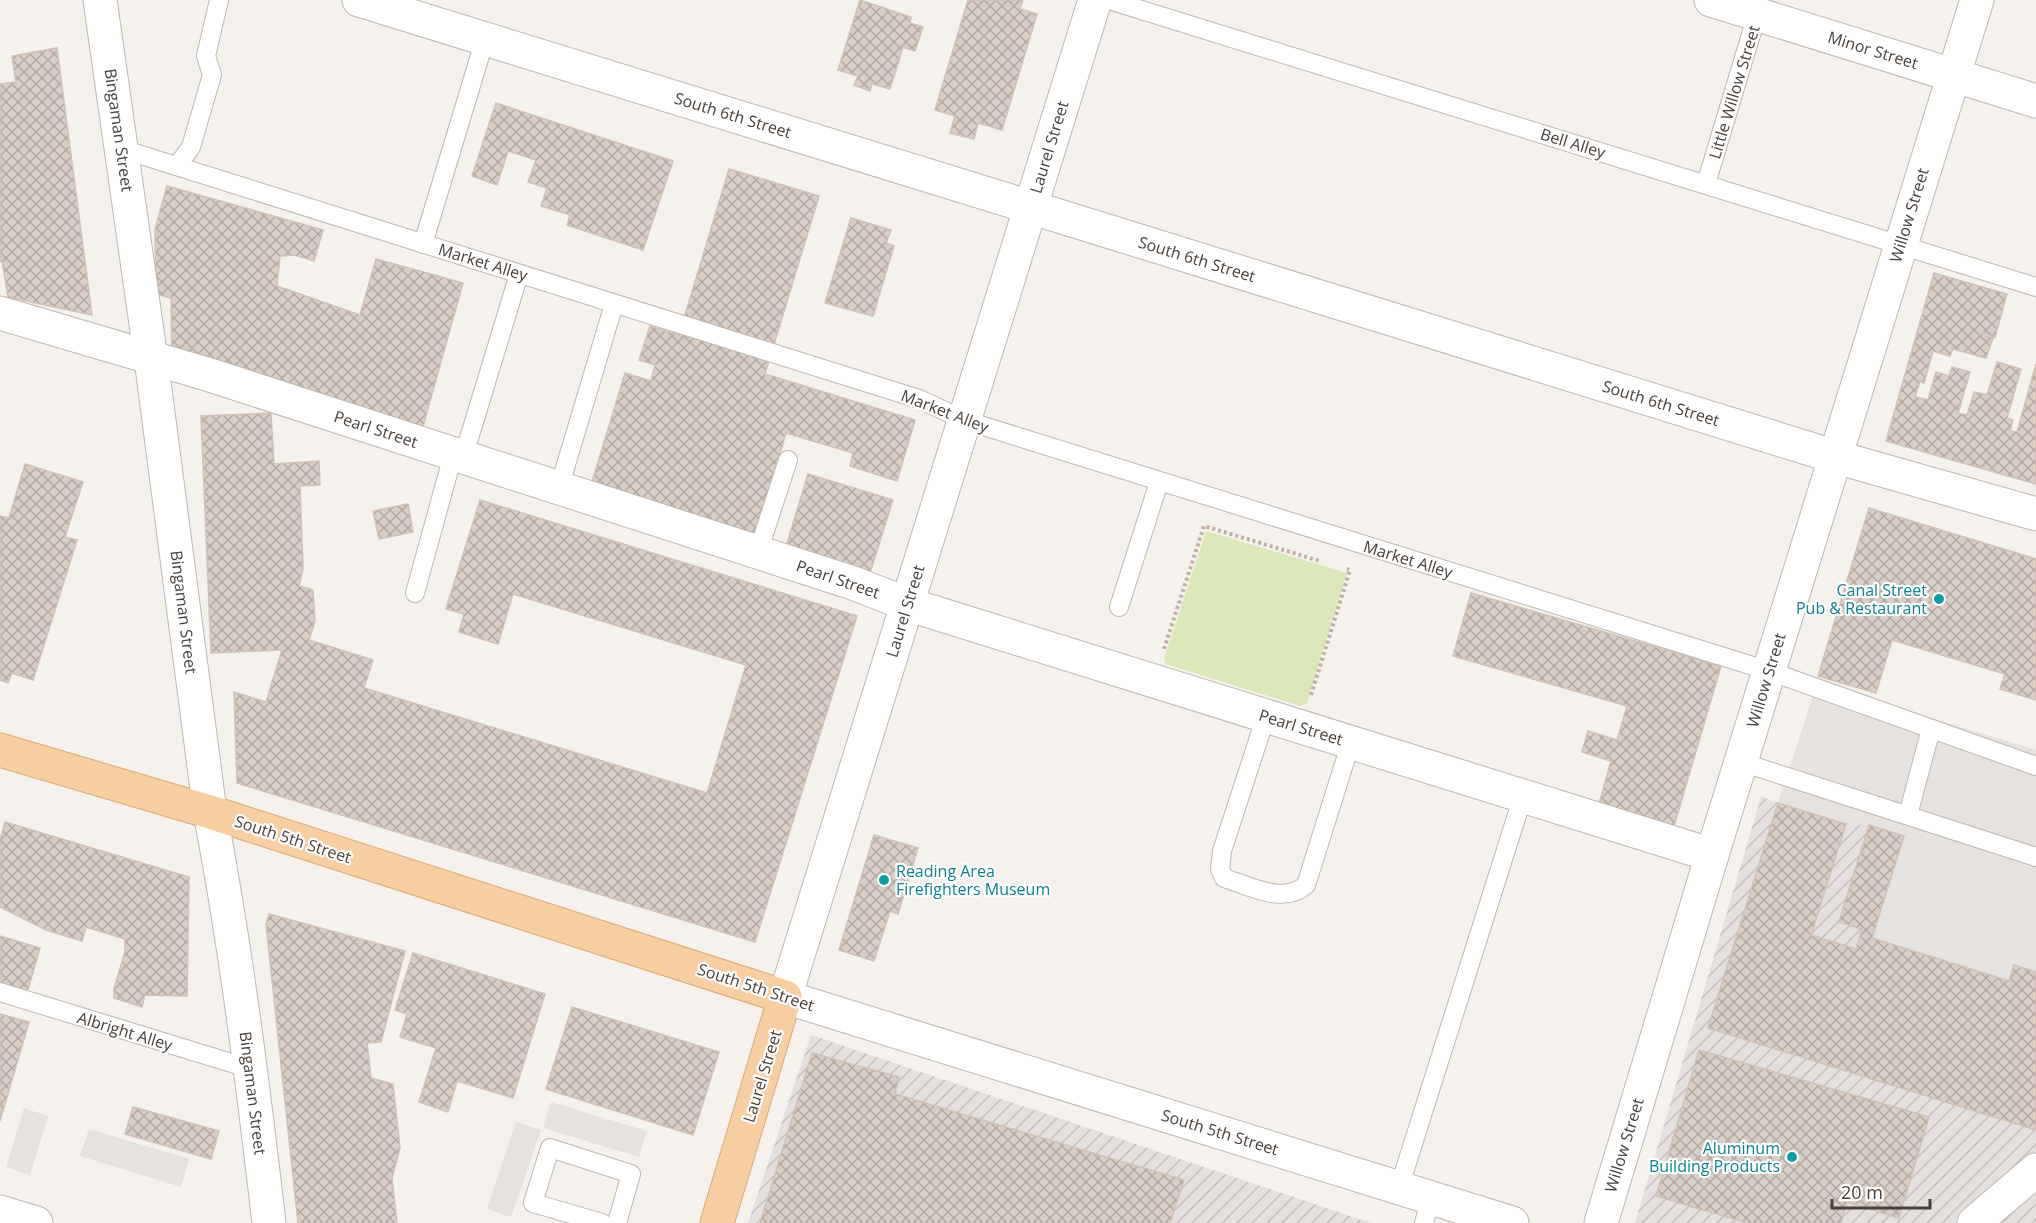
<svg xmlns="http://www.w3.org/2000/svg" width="2036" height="1223" viewBox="0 0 2036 1223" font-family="'Open Sans',sans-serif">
	<defs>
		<pattern id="industrial-furrows" width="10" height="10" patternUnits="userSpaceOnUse" patternTransform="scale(1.5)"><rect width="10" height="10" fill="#e5e0dd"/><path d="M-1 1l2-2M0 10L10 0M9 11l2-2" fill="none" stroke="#c6c1be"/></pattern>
		<pattern id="building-cross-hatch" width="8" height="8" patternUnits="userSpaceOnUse" patternTransform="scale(1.5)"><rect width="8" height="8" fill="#d9cec5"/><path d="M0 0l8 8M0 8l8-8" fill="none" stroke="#b2a9a1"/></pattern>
	</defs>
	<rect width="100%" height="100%" fill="#f5f1ed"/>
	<!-- industrial -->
	<g fill="url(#industrial-furrows)">
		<polygon points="1761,797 1846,824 1869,825 2036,879 2036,1223 1635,1223"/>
		<polygon points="811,1035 1371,1223 748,1223"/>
	</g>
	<!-- grass -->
	<polygon fill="#dbe6b9" points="1206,531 1347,573 1307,703 1300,706 1166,664 1164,659"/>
	<!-- parking -->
	<g fill="#e5e2e0">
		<polygon points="1817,683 2036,750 2036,972 2009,981 1872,938 1904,836 1869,825 1846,824 1778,803"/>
		<polygon points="551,1102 647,1131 639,1157 543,1128"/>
		<polygon points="24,1108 48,1116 30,1175 6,1167"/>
		<polygon points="516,1122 541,1130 511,1217 487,1209"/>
		<polygon points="89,1129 189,1159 181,1187 80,1156"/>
	</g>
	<!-- building -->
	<g fill="url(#building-cross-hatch)" stroke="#d1c1b6" stroke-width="1.5">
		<polygon points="860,0 911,17 910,23 923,27 915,51 903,47 890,89 872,84 870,91 854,85 858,76 838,70"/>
		<polygon points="968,0 1023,0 1020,9 1037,14 1002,130 978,123 974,139 950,133 955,116 935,110"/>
		<polygon points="57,48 92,315 8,297 2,261 0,262 0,84 16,82 12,56"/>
		<polygon points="496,103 673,161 643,250 567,225 570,215 541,206 547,188 528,182 536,160 508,151 497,185 472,176"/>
		<polygon points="729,169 819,196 765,374 915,420 897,481 850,466 853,453 786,433 753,545 588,495 625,373 651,381 655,365 639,360 650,326 679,335"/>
		<polygon points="167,186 323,230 314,261 295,255 280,256 277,286 360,315 376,259 463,283 422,430 172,363 171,298 156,294 155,229"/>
		<polygon points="851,218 891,230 886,243 894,246 873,316 825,303"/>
		<polygon points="1934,273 2007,294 1995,337 1983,333 1982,335 1993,338 1986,358 1953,349 1950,356 1933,351 1924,383 1920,381 1915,397 1928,400 1936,372 1949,376 1952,367 1970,372 1958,413 1967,415 1974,392 1987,395 1997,362 2021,369 2007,418 2013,420 2010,431 2017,432 2036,364 2036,484 1886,441"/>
		<polygon points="271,413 274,464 319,461 320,485 300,486 303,569 299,586 313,590 315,621 309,640 373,660 364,688 707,793 746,665 513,594 498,644 459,632 464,614 446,609 480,500 857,616 755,942 237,783 234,692 266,702 282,650 211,653 201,416"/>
		<polygon points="25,464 83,482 65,537 77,540 33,680 12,673 8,683 0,680 0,516 9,518"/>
		<polygon points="808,474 893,500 868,579 784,553"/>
		<polygon points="408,504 413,532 379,539 373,511"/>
		<polygon points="1869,508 2036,559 2036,700 2000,689 2005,674 1892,640 1876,693 1818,676"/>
		<polygon points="1471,593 1721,666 1672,833 1597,811 1611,761 1582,752 1588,731 1617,740 1627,706 1453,656"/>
		<polygon points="1778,803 1846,824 1811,935 1856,949 1862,929 1839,922 1869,825 1904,836 1872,938 2009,981 2014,965 2036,972 2036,1130 1708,1028"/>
		<polygon points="5,822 189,877 187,996 145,995 142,1007 114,998 114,988 125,952 125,939 86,927 82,941 46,930 0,907 0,840"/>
		<polygon points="874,835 918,848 898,914 890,911 874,961 839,950"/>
		<polygon points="269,914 405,951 381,1042 367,1043 371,1078 393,1084 400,1148 392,1178 397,1223 298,1223 266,924"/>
		<polygon points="0,936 40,948 27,993 0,985"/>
		<polygon points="413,953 545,994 513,1098 457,1081 448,1112 419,1102 436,1048 400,1037 407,1014 395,1010"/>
		<polygon points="572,1007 719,1052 693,1135 546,1089"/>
		<polygon points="0,1014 29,1022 0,1121"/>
		<polygon points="1699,1050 1929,1117 1899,1218 1847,1202 1841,1223 1747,1223 1656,1196"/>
		<polygon points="812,1053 899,1077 895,1094 1184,1180 1170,1223 760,1223"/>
		<polygon points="133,1107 219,1131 211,1159 125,1134"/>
	</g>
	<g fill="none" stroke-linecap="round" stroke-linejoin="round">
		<!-- service casing -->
		<g stroke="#c0b7af" stroke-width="20">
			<g id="service">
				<polyline points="1109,0 2036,287"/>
				<polyline points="122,149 919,399 964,420 1769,671 2036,766"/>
				<polyline points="177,166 191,147 212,75 206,56 219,0"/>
				<polyline points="1706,184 1759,8"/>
				<polyline points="423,244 485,39"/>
				<polyline points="463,458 519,274"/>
				<polyline points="559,488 614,304"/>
				<polyline points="758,552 788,460"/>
				<polyline points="415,593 453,455"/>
				<polyline points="1119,607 1159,482"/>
				<path d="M 1266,716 L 1222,851 L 1220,869 L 1224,878 C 1250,886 1283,905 1306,885 L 1351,742"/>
				<polyline points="1741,762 2036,857"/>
				<polyline points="1908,815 1931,729"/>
				<polyline points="0,992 251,1069"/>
				<polyline points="1399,1188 1523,796"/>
				<polyline points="602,1223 533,1203 550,1148 631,1174 617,1223"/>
				<polyline points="1424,1223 1431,1198"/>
			</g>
		</g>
		<!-- minor casing -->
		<g stroke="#c0b7af" stroke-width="35">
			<g id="minor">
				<polyline points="1711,0 2036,101"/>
				<polyline points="1030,207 1836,457 2036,514"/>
				<polyline points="0,313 210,375 853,583 907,604 1712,855"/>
				<path d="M 210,812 C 236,948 253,1085 269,1223"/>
				<polyline points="0,1212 36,1223"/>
				<polyline points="1601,1223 1712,855 1977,0"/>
			</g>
		</g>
		<!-- tertiary casing -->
		<g stroke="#c0b7af" stroke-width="35">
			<g id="tertiary">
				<polyline points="100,0 151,359 210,812"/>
				<polyline points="359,0 1030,207"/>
				<polyline points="1095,0 785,997 1512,1223"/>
				<polyline points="1974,1223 2036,1170"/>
			</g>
		</g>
		<!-- primary casing -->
		<g stroke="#dda872" stroke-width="35">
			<polyline id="primary" points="0,750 210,812 785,997 717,1223"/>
		</g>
		<!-- path -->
		<g stroke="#c1b0a1" stroke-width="4" stroke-dasharray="3 3" stroke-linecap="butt">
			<polyline points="1164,649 1204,526 1320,561"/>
			<polyline points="1311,695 1350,570 1347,569"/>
		</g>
		<!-- service -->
		<use href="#service" stroke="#fff" stroke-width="18"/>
		<!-- minor -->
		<use href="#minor" stroke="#fff" stroke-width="33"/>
		<!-- tertiary -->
		<use href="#tertiary" stroke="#fff" stroke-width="33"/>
		<!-- primary -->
		<use href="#primary" stroke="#f8cfa3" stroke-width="33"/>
	</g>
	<!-- markers -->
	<g fill="#0f9aa8" stroke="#fff" stroke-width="2">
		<circle cx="1939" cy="599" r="6"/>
		<circle cx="884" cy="880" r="6"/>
		<circle cx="1792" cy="1157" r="6"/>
	</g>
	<g text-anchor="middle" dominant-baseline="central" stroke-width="4.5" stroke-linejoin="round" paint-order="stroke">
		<!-- street labels -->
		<g font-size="16" fill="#4a403a" stroke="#fff">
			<text transform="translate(1873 50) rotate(17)">Minor Street</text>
			<text transform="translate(1734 92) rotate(-73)">Little Willow Street</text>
			<text transform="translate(733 115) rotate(17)">South 6th Street</text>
			<text transform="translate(119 130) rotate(82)">Bingaman Street</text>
			<text transform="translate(1573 143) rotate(17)">Bell Alley</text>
			<text transform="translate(1049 147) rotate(-73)">Laurel Street</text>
			<text transform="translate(1909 215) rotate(-73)">Willow Street</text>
			<text transform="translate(1197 259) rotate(17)">South 6th Street</text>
			<text transform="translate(483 262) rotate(17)">Market Alley</text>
			<text transform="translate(1661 403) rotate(17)">South 6th Street</text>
			<text transform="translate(945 411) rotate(21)">Market Alley</text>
			<text transform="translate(376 429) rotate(18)">Pearl Street</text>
			<text transform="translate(1408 559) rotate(17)">Market Alley</text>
			<text transform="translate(838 579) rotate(19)">Pearl Street</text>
			<text transform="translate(905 611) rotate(-73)">Laurel Street</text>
			<text transform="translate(184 612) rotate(83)">Bingaman Street</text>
			<text transform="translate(1766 680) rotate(-73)">Willow Street</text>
			<text transform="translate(1301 727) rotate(17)">Pearl Street</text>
			<text transform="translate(293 839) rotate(18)">South 5th Street</text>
			<text transform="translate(756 987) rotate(18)">South 5th Street</text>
			<text transform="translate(125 1031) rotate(17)">Albright Alley</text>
			<text transform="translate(762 1076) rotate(-73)">Laurel Street</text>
			<text transform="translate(253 1093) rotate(83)">Bingaman Street</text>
			<text transform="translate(1220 1132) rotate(17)">South 5th Street</text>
			<text transform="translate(1624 1145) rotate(-73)">Willow Street</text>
		</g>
		<!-- culture labels -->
		<g font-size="16" fill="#0d838f" stroke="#fff" text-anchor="end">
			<text x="1927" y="590">Canal Street<tspan x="1927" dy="18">Pub &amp; Restaurant</tspan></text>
			<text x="896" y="871" text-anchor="start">Reading Area<tspan x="896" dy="18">Firefighters Museum</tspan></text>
			<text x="1780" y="1148">Aluminum<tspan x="1780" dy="18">Building Products</tspan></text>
		</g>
	</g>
	<!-- scale -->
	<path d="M1832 1199v9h98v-9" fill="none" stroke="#4a403a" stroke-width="3"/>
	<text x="1841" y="1199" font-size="18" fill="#4a403a" stroke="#ffffff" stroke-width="4.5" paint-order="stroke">20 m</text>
</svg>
